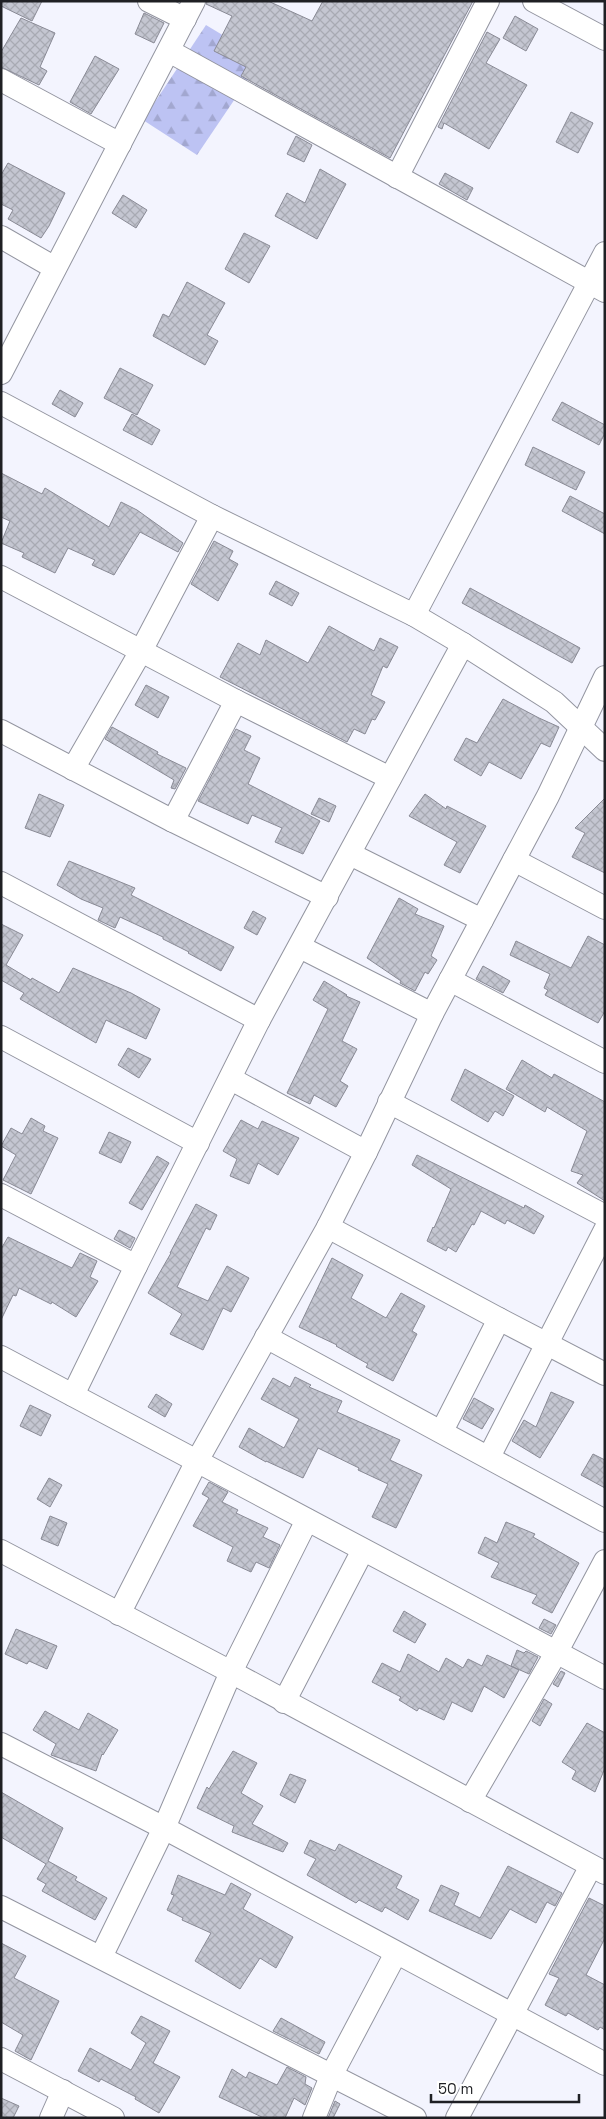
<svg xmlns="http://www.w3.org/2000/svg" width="606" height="2119" viewBox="0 0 606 2119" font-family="'Space Grotesk',sans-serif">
	<defs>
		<pattern id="forest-firs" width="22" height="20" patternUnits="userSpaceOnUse" patternTransform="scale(1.25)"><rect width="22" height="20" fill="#bdc3f3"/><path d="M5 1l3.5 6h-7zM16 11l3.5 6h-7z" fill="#a2a7d0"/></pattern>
		<pattern id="building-cross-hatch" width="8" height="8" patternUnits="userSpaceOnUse" patternTransform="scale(1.25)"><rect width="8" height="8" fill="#c4c6d1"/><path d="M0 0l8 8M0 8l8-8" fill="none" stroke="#a8aab3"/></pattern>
	</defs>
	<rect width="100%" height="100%" fill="#f3f4fe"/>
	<!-- forest -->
	<polygon fill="url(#forest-firs)" points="206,25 262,59 197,155 143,120"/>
	<!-- building -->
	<g fill="url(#building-cross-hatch)" stroke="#898a95">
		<polygon points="1,1 42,1 32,21 1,6"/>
		<polygon points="207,1 268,1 312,21 323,1 473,1 390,158 241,76 246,67 214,51 232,16 206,4"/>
		<polygon points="144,13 164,23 154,43 135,34"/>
		<polygon points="515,16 538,29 526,51 503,38"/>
		<polygon points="21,18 55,33 40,67 47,71 39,85 1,67 1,52"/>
		<polygon points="487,32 500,39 486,63 527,85 489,149 444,123 442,129 438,127"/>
		<polygon points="95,56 119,69 91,114 70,102"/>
		<polygon points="571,112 593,123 578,153 556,142"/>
		<polygon points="296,136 312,145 304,162 287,154"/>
		<polygon points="8,163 65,193 49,226 41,238 8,219 13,210 1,204 1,175"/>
		<polygon points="320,169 346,184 317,239 275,216 287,193 305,203"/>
		<polygon points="445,173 473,188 467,200 439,184"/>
		<polygon points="123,195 147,210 136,228 112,213"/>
		<polygon points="244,233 270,246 249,283 225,269"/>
		<polygon points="187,282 225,303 207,335 218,341 205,365 153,336 163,314 169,317"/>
		<polygon points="120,368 153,385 137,415 104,398"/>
		<polygon points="60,390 83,403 75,417 52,404"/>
		<polygon points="562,402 605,425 605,433 599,445 552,420"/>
		<polygon points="132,414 160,430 152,445 123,430"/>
		<polygon points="533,447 585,472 576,490 525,465"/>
		<polygon points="1,473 42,494 45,488 109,527 121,502 137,510 183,543 178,552 140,532 114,575 92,565 95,560 68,548 55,573 22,557 24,553 1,543 10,521 1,517"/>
		<polygon points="570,496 605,514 605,534 562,511"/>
		<polygon points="214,541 233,551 229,559 238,564 218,601 191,584"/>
		<polygon points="276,581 299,593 292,606 269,594"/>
		<polygon points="470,588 580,648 572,663 462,603"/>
		<polygon points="329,626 374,651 380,638 398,647 387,668 383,666 371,695 385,702 375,720 372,719 365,734 354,729 347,742 220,677 238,643 260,655 266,640 308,663"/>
		<polygon points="146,685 169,697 158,718 135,705"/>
		<polygon points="503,699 539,718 559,727 550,747 541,743 521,779 489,762 481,776 454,760 466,738 477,743"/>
		<polygon points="112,727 158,752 157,754 186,768 175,789 171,788 174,780 105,739"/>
		<polygon points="236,729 251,736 244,750 260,758 248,784 320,821 303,854 275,842 282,828 252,815 248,824 198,801"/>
		<polygon points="39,794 64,805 50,837 25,828"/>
		<polygon points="425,794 446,809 447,806 486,826 460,873 444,865 457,842 409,816"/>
		<polygon points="319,798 336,806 329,822 311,814"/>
		<polygon points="605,798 605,873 572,857 585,833 575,828"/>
		<polygon points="69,861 135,888 131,895 234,947 221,971 188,953 189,952 163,939 163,937 120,917 115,928 98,920 103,908 81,899 57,885"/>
		<polygon points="399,898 418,909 415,914 444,926 431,956 437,960 428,974 425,972 415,991 400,983 401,981 367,958"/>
		<polygon points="253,911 266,918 257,935 244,928"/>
		<polygon points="1,924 23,935 6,965 31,980 32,978 59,993 73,968 131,993 160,1009 146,1039 106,1020 96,1043 20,999 24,993 1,980"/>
		<polygon points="588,936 605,945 605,1011 598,1023 545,995 548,990 544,988 550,974 510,955 516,941 571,968"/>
		<polygon points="483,966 510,981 503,993 476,979"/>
		<polygon points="324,981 347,995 346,996 360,1002 342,1041 357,1049 340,1081 348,1086 336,1107 314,1095 310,1104 287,1093 328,1009 313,1000"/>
		<polygon points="128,1048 151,1059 139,1078 118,1065"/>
		<polygon points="522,1060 552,1078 554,1074 605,1102 605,1201 577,1183 583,1175 571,1171 587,1131 547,1107 545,1112 506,1089"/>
		<polygon points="465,1069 514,1096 503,1116 495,1111 488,1122 451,1100"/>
		<polygon points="31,1118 45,1126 43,1131 58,1138 31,1194 3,1180 16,1155 1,1146 11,1128 22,1134"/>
		<polygon points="241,1120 258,1129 262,1121 299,1138 278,1175 258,1163 249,1184 230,1176 237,1159 223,1151"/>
		<polygon points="109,1132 131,1142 121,1163 99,1153"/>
		<polygon points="417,1155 524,1208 525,1205 544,1216 534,1234 507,1220 505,1224 481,1211 474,1225 472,1224 456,1252 448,1247 446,1251 427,1241 433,1227 434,1228 451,1189 412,1165"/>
		<polygon points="157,1156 169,1163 142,1210 129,1203"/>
		<polygon points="196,1204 217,1215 210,1230 206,1228 177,1287 208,1301 227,1266 249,1278 231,1312 223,1308 203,1350 170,1334 182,1314 148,1293 171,1253 170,1253"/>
		<polygon points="119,1230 135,1238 130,1248 114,1239"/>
		<polygon points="8,1237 72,1268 80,1253 97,1261 90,1277 98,1281 76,1317 52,1302 51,1304 19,1288 16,1296 13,1295 1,1320 1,1249"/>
		<polygon points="332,1258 363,1275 351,1298 386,1318 401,1293 425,1306 412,1331 417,1334 393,1381 366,1367 368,1364 336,1346 337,1345 299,1327"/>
		<polygon points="295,1377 311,1385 309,1387 342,1401 337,1412 400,1440 390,1460 422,1475 396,1528 372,1517 388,1484 358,1470 359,1468 318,1448 303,1478 266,1461 266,1462 239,1447 249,1428 284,1448 299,1419 261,1399 273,1378 290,1387"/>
		<polygon points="551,1392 574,1402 540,1458 512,1441 524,1420 536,1427"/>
		<polygon points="156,1394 172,1404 165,1417 148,1407"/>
		<polygon points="474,1398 494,1409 482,1429 463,1419"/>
		<polygon points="30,1405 51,1415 41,1436 20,1426"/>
		<polygon points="593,1454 605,1460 605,1488 581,1475"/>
		<polygon points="49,1478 62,1485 50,1507 37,1499"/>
		<polygon points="209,1482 228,1492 222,1502 238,1510 236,1513 268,1528 263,1537 280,1545 269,1568 256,1562 251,1572 227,1561 233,1547 193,1526 209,1498 202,1494"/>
		<polygon points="50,1516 67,1523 58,1546 41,1539"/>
		<polygon points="506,1522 535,1534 533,1537 579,1563 552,1613 532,1603 537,1595 491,1577 499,1563 478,1553 485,1537 497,1543"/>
		<polygon points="404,1611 426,1624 415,1643 393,1631"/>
		<polygon points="544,1619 556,1625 551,1634 539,1628"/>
		<polygon points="16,1629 57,1646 47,1669 29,1661 27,1664 5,1654"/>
		<polygon points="517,1650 524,1653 526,1651 538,1657 529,1674 511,1666"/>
		<polygon points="408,1654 439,1672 446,1658 463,1668 468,1659 482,1666 487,1655 519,1670 504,1698 484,1686 472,1712 452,1702 444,1720 419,1708 417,1711 399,1700 401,1697 372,1682 382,1663 400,1672"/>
		<polygon points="561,1671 565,1673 558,1687 553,1684"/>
		<polygon points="544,1699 552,1704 540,1726 532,1721"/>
		<polygon points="45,1711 79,1730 88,1713 118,1730 103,1755 102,1754 96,1771 51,1755 56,1744 33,1730"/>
		<polygon points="587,1723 605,1733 605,1768 595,1792 572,1779 576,1771 562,1762"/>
		<polygon points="233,1751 257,1763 241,1793 263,1806 252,1824 288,1843 283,1852 232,1832 234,1826 197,1808 207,1787 209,1789"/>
		<polygon points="290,1774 306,1780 295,1803 280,1795"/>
		<polygon points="1,1792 63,1828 48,1861 77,1877 75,1880 107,1898 95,1920 42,1891 46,1884 37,1879 46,1864 1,1837"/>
		<polygon points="310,1840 335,1851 339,1844 402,1876 396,1888 419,1900 408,1920 385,1907 382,1912 359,1900 356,1903 307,1875 316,1859 304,1853"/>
		<polygon points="508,1866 562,1893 555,1906 547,1902 536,1923 510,1909 491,1939 429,1911 441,1885 459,1893 454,1905 480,1918"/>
		<polygon points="178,1875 225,1895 231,1883 251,1894 243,1909 293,1937 276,1968 260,1958 240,1989 195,1961 211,1933 182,1920 183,1918 167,1910 174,1895 171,1894"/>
		<polygon points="589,1898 605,1906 605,1938 586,1975 605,1985 605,2030 600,2027 598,2030 568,2013 566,2016 545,2005 559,1978 549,1974"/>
		<polygon points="1,1943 26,1956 14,1978 59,2001 31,2060 15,2051 23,2035 1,2022"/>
		<polygon points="141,2016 170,2031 153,2063 180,2077 159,2113 135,2099 136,2097 101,2079 99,2082 78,2071 90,2048 131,2070 146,2043 131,2033"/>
		<polygon points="281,2018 325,2042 319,2054 273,2031"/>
		<polygon points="287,2067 306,2077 305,2084 312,2088 305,2105 294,2098 285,2118 264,2118 219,2097 232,2069 246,2078 249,2072 277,2085"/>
		<polygon points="1,2098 19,2106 13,2118 1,2118"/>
		<polygon points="335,2101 340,2104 333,2118 328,2118"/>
	</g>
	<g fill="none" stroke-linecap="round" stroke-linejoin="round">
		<!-- minor casing -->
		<g stroke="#9395a0" stroke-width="24">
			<g id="minor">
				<polyline points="149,1 185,19"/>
				<polyline points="534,1 605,39"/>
				<polyline points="169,51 605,291"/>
				<polyline points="1,80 120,144"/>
				<polyline points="397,177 488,1"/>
				<polyline points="1,237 55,268"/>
				<polyline points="1,373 194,1"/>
				<polyline points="1,403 212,516 414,615 463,644 554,702 605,750"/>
				<polyline points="1,577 236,701 390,778"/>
				<polyline points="414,615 605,253"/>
				<polyline points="1,731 173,821 327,897"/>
				<polyline points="73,769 141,651 212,516"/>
				<polyline points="173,821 236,701"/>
				<polyline points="350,854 482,920"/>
				<polyline points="514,860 605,908"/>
				<polyline points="1,883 259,1020"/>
				<polyline points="300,947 432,1014"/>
				<polyline points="450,980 605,1062"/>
				<polyline points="1,1037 198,1143"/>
				<polyline points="231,1079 366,1152"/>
				<polyline points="389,1102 605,1216"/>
				<polyline points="1,1195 136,1266 73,1395"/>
				<polyline points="328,1227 499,1319 605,1374"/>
				<polyline points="136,1266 259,1020 463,644"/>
				<polyline points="266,1337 605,1521"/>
				<polyline points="1,1357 605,1678"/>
				<polyline points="442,1431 499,1319"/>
				<polyline points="489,1457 605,1230"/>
				<polyline points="1,1551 231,1672 605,1873"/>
				<polyline points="119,1614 197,1461 328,1227 366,1152 432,1014 548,796 605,677"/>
				<polyline points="284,1702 363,1550"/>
				<polyline points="1,1744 164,1828 605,2064"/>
				<polyline points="470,1801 556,1653 605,1561"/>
				<polyline points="1,1907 415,2118"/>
				<polyline points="101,1957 164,1828 231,1672 307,1520"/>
				<polyline points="1,2059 113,2118"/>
				<polyline points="51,2118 63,2091"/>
				<polyline points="314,2118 332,2074 396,1953"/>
				<polyline points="457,2118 591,1866"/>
			</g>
		</g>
		<!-- minor -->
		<use href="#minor" stroke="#fff" stroke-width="22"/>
	</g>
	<!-- border -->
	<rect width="606" height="2119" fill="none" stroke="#1f2024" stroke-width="5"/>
	<!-- scale -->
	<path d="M431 2094v8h148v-8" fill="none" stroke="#1f2024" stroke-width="2.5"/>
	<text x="438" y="2094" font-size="15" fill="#1f2024" stroke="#ffffff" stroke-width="4" paint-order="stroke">50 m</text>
</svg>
